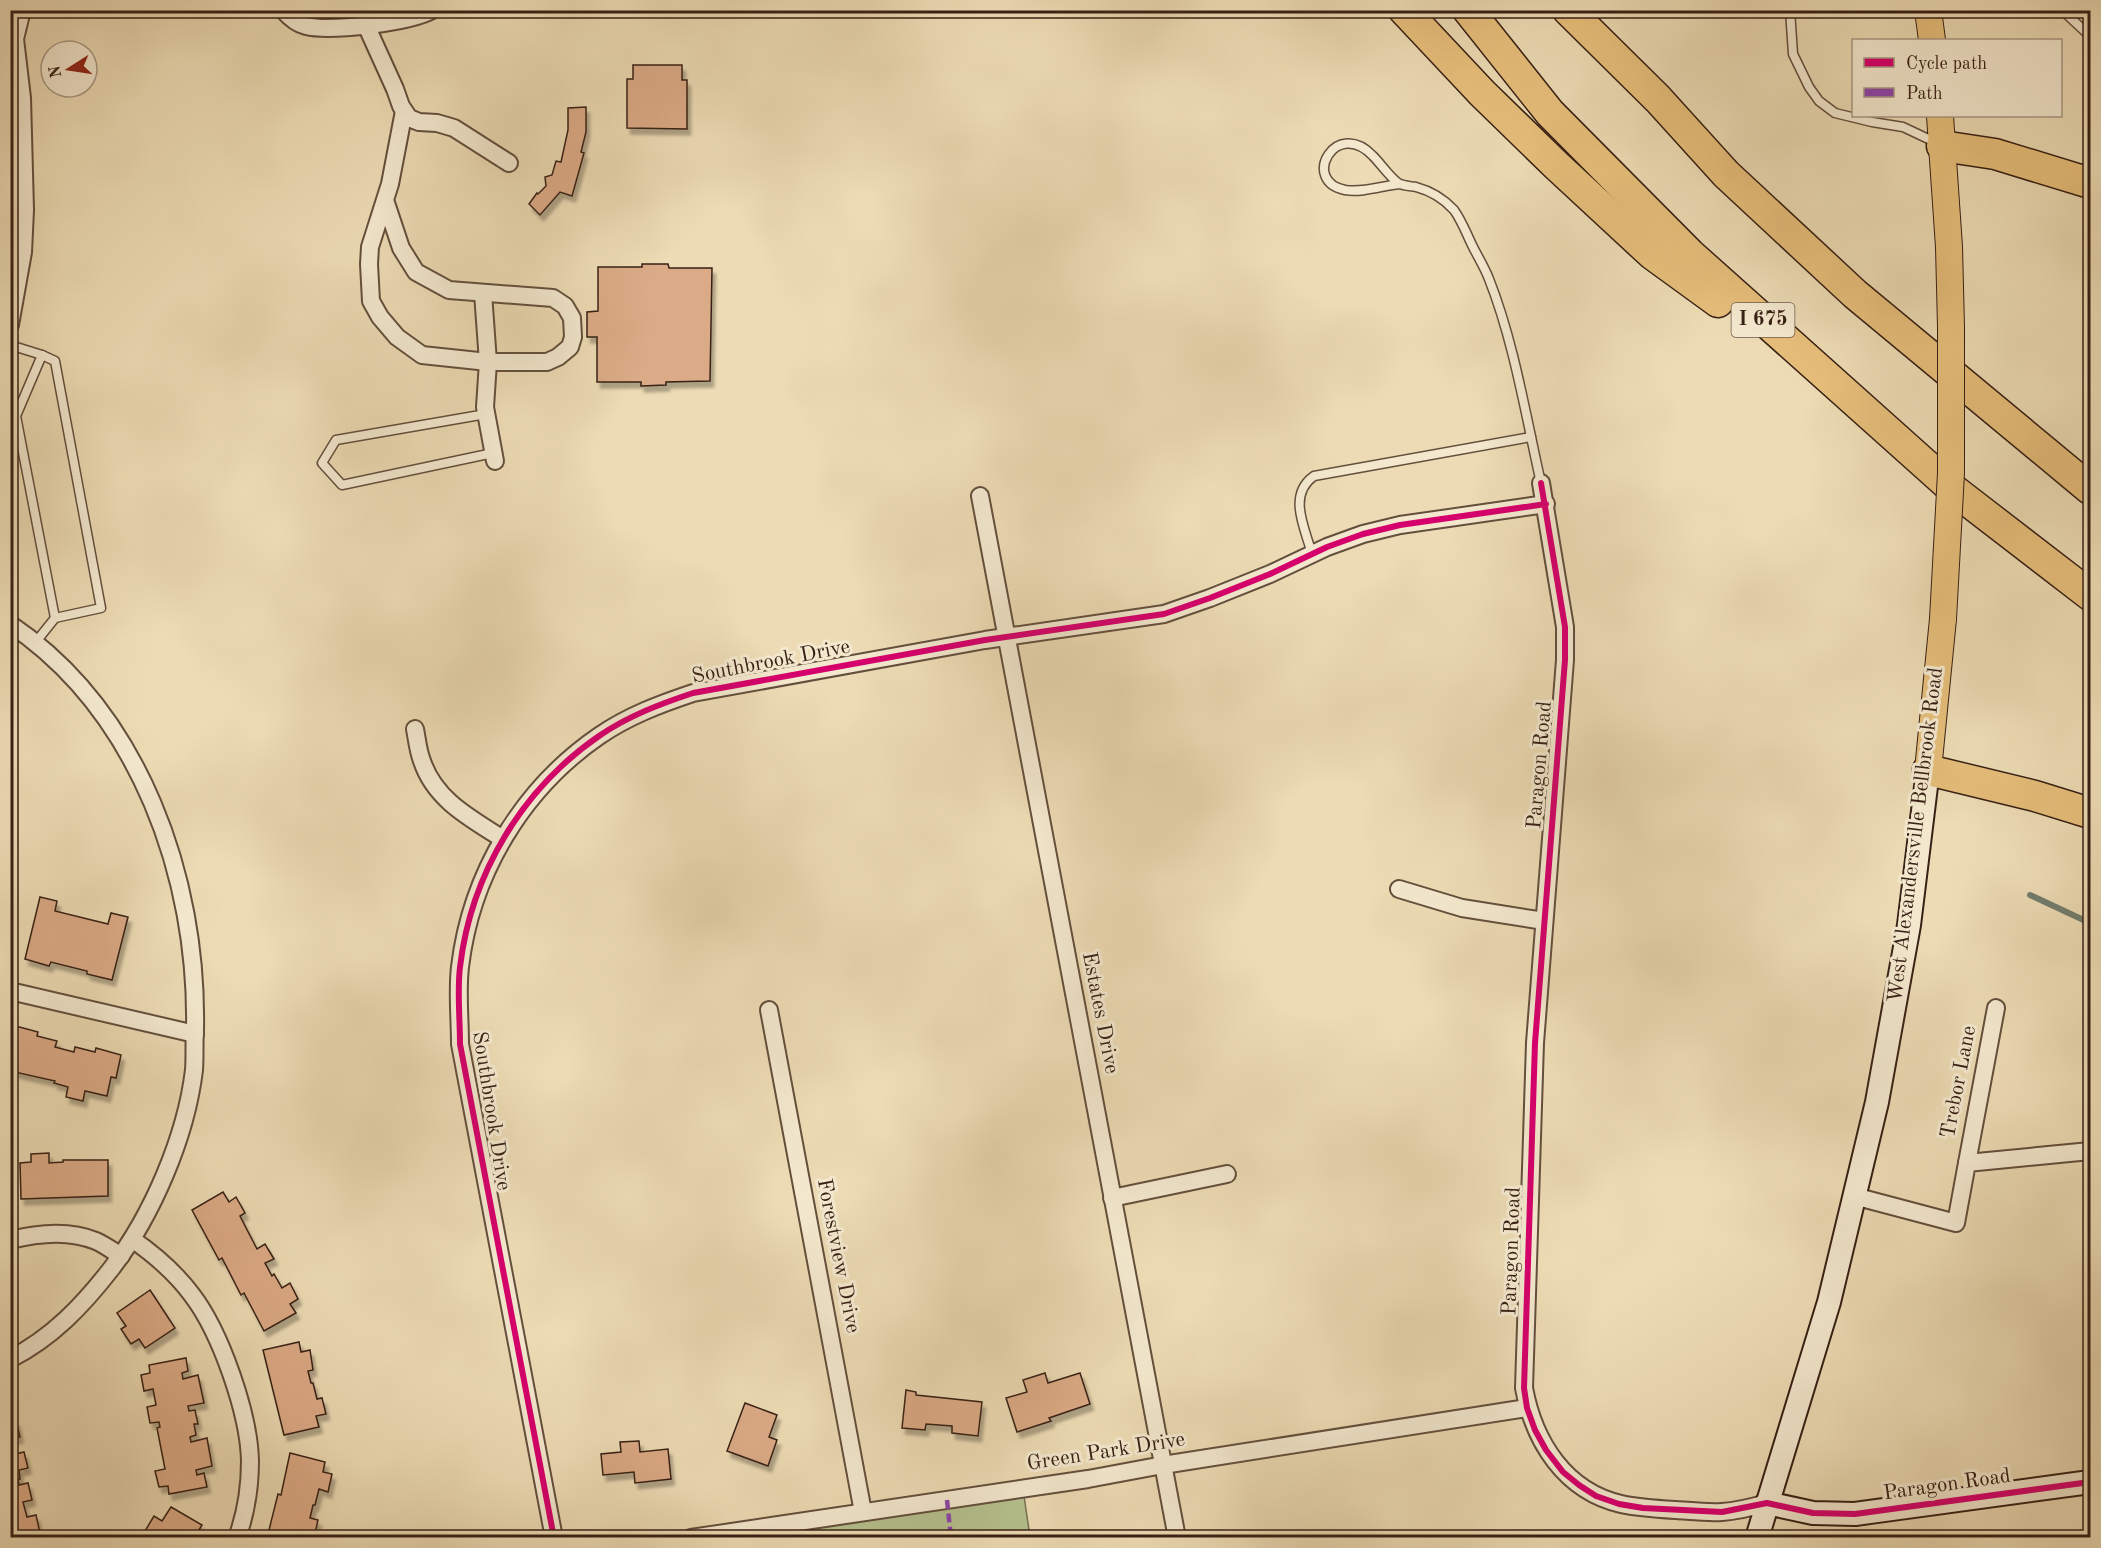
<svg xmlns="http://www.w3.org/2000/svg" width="2101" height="1548" viewBox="0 0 2101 1548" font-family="'Old Standard TT',serif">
	<defs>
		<filter id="shadow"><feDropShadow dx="3.5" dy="6" stdDeviation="1.5" flood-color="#0004"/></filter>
	</defs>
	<rect width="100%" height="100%" fill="#ecdbb4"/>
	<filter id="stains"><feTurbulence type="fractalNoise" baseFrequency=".00333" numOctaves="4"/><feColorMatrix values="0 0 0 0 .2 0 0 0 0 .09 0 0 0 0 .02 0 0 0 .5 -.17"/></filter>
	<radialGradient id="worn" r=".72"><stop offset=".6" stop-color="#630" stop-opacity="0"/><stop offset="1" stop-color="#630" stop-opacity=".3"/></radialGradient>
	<!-- green -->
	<polygon fill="#b5c18f" stroke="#767052" stroke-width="1.5" points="1023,1489 1030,1537 720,1538"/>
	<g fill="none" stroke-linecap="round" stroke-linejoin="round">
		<!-- stream -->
		<polyline stroke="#727d6e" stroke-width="6" points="2030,895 2090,923"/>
	</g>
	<!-- building -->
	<g fill="#dbaa86" stroke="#372015" stroke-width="1.5" filter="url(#shadow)">
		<polygon points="633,65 682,65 682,80 687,80 687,129 627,128 627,79 633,79"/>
		<polygon points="586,107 586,132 581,152 584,153 572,196 560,192 540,215 529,204 537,193 538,194 546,186 545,177 552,175 556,161 561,162 568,130 568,108"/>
		<polygon points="642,264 668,264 669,268 712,268 710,381 666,382 666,385 641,386 641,382 597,382 597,337 587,337 587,312 598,311 598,267 642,267"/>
		<polygon points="40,897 57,901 55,911 108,924 111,913 128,917 112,980 87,974 87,971 51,962 49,966 25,959"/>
		<polygon points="12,1025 38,1032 37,1036 57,1041 55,1047 74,1052 75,1047 95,1052 96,1048 121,1055 116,1078 111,1077 107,1096 85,1091 83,1101 66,1097 68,1087 54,1083 55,1081 10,1071 10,1033"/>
		<polygon points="49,1153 49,1163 63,1162 63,1160 108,1160 108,1196 21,1199 20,1163 31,1162 31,1154"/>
		<polygon points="223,1192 229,1202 236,1197 245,1213 240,1216 257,1249 265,1244 274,1259 265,1263 272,1276 274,1274 282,1288 290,1283 298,1299 290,1304 296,1313 264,1331 244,1293 241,1295 222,1258 219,1260 192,1210"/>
		<polygon points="150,1290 175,1328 145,1348 139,1339 131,1344 121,1329 126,1326 117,1313"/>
		<polygon points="299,1342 301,1352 310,1350 313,1370 308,1371 311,1383 313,1383 317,1399 322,1398 326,1414 316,1416 319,1427 284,1435 263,1350"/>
		<polygon points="186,1358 188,1371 182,1373 183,1379 198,1375 204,1403 188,1406 189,1411 195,1410 198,1424 194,1424 196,1435 190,1437 191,1442 207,1438 212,1466 196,1470 197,1475 204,1473 207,1487 169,1494 168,1486 159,1487 155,1471 165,1469 157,1428 160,1427 159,1422 150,1423 147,1407 156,1405 153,1389 144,1391 141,1375 150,1373 149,1365"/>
		<polygon points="1045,1373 1048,1383 1080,1373 1090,1404 1049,1418 1051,1421 1017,1432 1006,1398 1027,1392 1023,1380"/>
		<polygon points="906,1390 916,1392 916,1395 982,1402 978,1436 952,1433 952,1426 926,1424 925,1430 902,1428"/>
		<polygon points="745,1403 777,1415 769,1437 777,1440 768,1466 727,1451"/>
		<polygon points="16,1420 20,1437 11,1439 15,1454 24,1452 28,1468 19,1470 20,1479 18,1480 19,1485 28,1483 32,1500 23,1502 27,1517 36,1515 40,1533 31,1535 32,1538 10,1538 10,1422"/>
		<polygon points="639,1441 640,1452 668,1449 671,1479 635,1483 634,1472 603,1475 601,1454 621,1452 620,1442"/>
		<polygon points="290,1453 325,1462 323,1472 332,1474 328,1492 319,1489 315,1505 313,1505 310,1518 318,1520 314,1538 267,1538 278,1494 281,1495"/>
		<polygon points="171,1507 202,1525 194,1538 152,1538 153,1536 145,1531 154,1516 162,1521"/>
	</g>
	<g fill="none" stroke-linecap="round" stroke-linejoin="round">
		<!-- lane casing -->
		<g stroke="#644f3d" stroke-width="11">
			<g id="lane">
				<polyline points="1790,10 1793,54 1809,87 1819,101 1835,113 1872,122 1903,127 1937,143"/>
				<polyline points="2062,10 2090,36"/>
				<path d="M 1399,184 C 1382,186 1362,193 1345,190 C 1300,181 1336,117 1373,156 C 1381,164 1389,176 1398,183 C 1403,186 1410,186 1416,187 C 1431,191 1443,198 1454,210 C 1462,221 1467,235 1473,247 C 1478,257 1485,268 1489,279 C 1514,342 1526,417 1541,483"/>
				<polyline points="10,345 42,355 16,416 55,618 35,643"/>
				<polyline points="42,355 55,361 101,608 55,618"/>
				<polyline points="486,414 336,440 322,463 342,485 493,453"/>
				<path d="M 1312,554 C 1305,528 1287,495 1314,476 L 1531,437"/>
			</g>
		</g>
		<!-- street casing -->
		<g stroke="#644f3d" stroke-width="20">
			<g id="street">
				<path d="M 283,10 C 290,18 297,24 306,26 C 331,32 411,22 432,10"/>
				<polyline points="366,25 395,89 401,106 409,118 419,122 437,123 454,128 509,163"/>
				<polyline points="385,200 401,248 416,272 449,290 553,298 565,306 572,318 573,337 570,347 558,357 547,362 488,362 422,355 397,337 380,317 371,301 369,264 370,247 390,184 404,111"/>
				<polyline points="483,293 488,362 485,407 495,461"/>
				<polyline points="10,325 23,252 25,210 22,98 15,39 22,10"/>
				<path d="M 1541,483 L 1565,627 L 1565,660 L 1535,1043 L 1524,1388 C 1534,1442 1565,1491 1621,1504 C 1639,1508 1658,1509 1676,1510 C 1691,1511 1707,1513 1722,1512 C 1737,1511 1753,1507 1767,1503"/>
				<polyline points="980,496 1177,1538"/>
				<path d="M 10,624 C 140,712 198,878 195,1029 C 194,1042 195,1056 194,1070 C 186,1137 152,1216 111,1269 C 83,1305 52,1338 10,1359"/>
				<path d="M 415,729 C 417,739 418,751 422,761 C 435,800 470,818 503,839"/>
				<polyline points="1399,889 1462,908 1544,921"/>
				<polyline points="10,991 195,1034"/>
				<polyline points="769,1010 863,1512"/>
				<polyline points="1967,1163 1996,1008"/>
				<polyline points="1854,1196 1956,1223 1967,1163 2090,1151"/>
				<polyline points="1112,1198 1227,1174"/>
				<path d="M 132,1239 C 155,1255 175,1272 192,1295 C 221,1333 249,1414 250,1461 C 250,1487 246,1513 237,1538"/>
				<path d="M 10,1240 C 38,1233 70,1230 96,1241 C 105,1245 113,1251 121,1256"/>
				<path d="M 554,1538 L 460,1044 C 460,1018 457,992 460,967 C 471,874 522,789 599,736 C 628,716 660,704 693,693 L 985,640 L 1164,614 L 1210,598 L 1270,574 L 1327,547 L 1363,534 L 1400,525 L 1546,504"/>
				<polyline points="691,1538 1088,1479 1163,1465 1527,1408"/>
			</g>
		</g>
		<!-- secondary casing -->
		<g stroke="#372015" stroke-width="26">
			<g id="secondary">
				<polyline points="1767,1503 1813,1513 1855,1514 2090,1482"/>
				<polyline points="1757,1538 1829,1302 1877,1102 1909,925 1928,770"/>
			</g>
		</g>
		<!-- primary casing -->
		<g stroke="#372015" stroke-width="28">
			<g id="primary">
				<polyline points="1928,10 1932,40"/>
				<polyline points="1940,116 1949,247 1951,327"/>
				<polyline points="1928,770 1943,619"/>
			</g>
		</g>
		<!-- highway casing -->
		<g stroke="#372015" stroke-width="33">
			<g id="highway">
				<polyline points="1404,10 1482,93 1557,166 1652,254 1718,302"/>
				<polyline points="1468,10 1550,113 1690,254 1955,491 2090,595"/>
				<polyline points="1568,10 1658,99 1726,174 1855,294 2090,489"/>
				<polyline points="1942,146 1995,154 2090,183"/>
				<polyline points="1928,770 2035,796 2090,813"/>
			</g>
		</g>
		<!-- lane -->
		<use href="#lane" stroke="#f3e8ce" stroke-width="8"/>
		<!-- street -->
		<use href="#street" stroke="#f3e8ce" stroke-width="16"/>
		<!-- secondary -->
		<use href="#secondary" stroke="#f3e8ce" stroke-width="22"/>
		<!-- primary -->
		<use href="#primary" stroke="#e6be7a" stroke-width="26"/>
		<!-- highway -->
		<use href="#highway" stroke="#e6be7a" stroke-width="30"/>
		<!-- primary-bridge casing -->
		<g stroke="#372015" stroke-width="28" stroke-linecap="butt">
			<polyline id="primary-bridge" points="1943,619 1951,473 1951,327"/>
		</g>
		<!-- primary-bridge -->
		<use href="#primary-bridge" stroke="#e6be7a" stroke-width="26"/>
		<!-- quiet -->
		<polyline stroke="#8e44ad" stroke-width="4.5" stroke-dasharray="9 4.5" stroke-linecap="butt" points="947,1500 951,1538"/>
		<!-- cycleway casing -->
		<g stroke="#f3e8ce" stroke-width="10">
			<g id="cycleway">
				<polyline points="1541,483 1565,627 1565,660 1535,1043 1524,1388 1527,1408 1535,1430 1546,1450 1563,1472 1579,1485 1596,1496 1619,1504 1643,1508 1722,1512 1767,1503 1813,1513 1855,1514 2090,1482"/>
				<path d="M 554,1538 L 460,1044 C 460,1018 457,992 460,967 C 471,874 522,789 599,736 C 628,716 660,704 693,693 L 985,640 L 1164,614 L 1210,598 L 1270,574 L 1327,547 L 1363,534 L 1400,525 L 1546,504"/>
			</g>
		</g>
		<!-- cycleway -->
		<use href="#cycleway" stroke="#d6006c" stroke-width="6"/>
	</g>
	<g text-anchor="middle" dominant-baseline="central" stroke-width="6" stroke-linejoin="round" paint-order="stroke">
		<!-- shield labels -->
		<rect fill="#f3e8ce" stroke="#6f5c4c" stroke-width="1.5" x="1731.5" y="303" width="63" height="34" rx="4.5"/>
		<g font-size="20" font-weight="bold" fill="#372015">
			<text x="1763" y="320">I 675</text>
		</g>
		<!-- street labels -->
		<g font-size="21" fill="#372015" stroke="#f3e8ce">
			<text transform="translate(771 662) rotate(-11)">Southbrook Drive</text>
			<text transform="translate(1540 765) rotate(-85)">Paragon Road</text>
			<text transform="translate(1916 835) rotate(-83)">West Alexandersville Bellbrook Road</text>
			<text transform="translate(1100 1013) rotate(79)">Estates Drive</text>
			<text transform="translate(1959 1082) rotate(-79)">Trebor Lane</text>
			<text transform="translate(491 1111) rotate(81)">Southbrook Drive</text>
			<text transform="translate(1512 1251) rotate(-88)">Paragon Road</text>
			<text transform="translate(838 1256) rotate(79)">Forestview Drive</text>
			<text transform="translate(1106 1452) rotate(-9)">Green Park Drive</text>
			<text transform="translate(1947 1485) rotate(-8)">Paragon Road</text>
		</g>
	</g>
	<!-- margin -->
	<rect width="2101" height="1548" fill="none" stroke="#ecdbb4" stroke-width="36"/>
	<rect x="12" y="12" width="2077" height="1524" fill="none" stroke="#372015" stroke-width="3"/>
	<rect x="18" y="18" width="2065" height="1512" fill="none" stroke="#372015" stroke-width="1.5"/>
	<!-- legend -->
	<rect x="1852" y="39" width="210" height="78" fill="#f3e8ce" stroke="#a89884" stroke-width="1.5"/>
	<rect x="1864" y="58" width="30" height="9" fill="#d6006c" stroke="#a89884" stroke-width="1.5"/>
	<text x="1906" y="69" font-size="18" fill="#372015">Cycle path</text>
	<rect x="1864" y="88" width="30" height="9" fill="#8e44ad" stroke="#a89884" stroke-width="1.5"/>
	<text x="1906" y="99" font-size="18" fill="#372015">Path</text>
	<!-- north arrow -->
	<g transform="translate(69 69) rotate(258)"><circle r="28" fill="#f3e8ce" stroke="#a89884" stroke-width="1.5"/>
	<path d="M0-4.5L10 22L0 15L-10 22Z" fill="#8f2418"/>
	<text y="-9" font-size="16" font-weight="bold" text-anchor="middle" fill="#372015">N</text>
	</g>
	<rect width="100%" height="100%" filter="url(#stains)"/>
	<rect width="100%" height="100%" fill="url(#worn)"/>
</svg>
